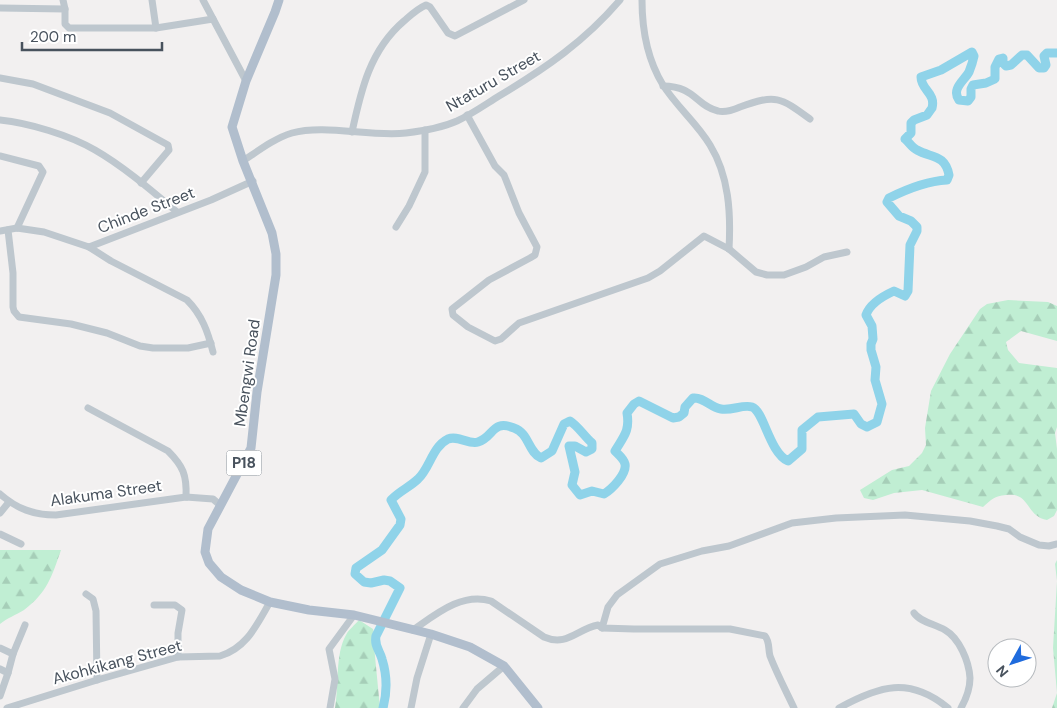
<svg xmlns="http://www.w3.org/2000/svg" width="1057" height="708" viewBox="0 0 1057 708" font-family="'DM Sans',sans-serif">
	<defs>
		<pattern id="forest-firs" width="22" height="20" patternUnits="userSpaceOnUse" patternTransform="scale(1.25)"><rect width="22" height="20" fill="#c0eed3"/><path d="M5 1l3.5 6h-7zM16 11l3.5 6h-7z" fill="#a6ceb8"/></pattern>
	</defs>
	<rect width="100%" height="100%" fill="#f2f0f0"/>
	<!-- forest -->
	<g fill="url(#forest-firs)">
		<path d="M 1008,300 L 1048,302 L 1057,306 L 1057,341 L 1021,331 L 1006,342 L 1008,350 L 1019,363 L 1057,368 L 1057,427 L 1055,433 L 1057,449 L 1057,510 L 1054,516 L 1047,520 C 1025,516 1031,492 1006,495 C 994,496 992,499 983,507 L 922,490 L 894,493 L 873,500 L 864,498 L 860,490 L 892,470 L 909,466 L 922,453 L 926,445 L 925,428 L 931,391 L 950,354 L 980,309 L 987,304 Z"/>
		<path d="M 0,550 L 61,550 C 52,576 47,593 24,610 C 16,615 7,618 0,624 Z"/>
		<polygon points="1057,560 1057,708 1052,708 1057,693 1053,648 1057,581 1055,564"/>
		<path d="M 359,620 L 373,629 L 375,637 L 374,646 L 380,708 L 335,708 C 339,686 335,654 346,635 C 349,629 355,625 359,620 Z"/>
	</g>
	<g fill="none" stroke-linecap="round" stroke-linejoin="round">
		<!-- river -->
		<path stroke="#8fd3e9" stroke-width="9" d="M 383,708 C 387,693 387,675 382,659 C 380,651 374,646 376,636 L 400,588 L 390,581 L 384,580 L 371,583 L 364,582 L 355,574 L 356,568 L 382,550 L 400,525 L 401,519 L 391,500 C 399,491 410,487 418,479 C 430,468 432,447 448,439 C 458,435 469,445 478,442 C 494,437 492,419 514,428 C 529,433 528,452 541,458 L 552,451 L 564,424 L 570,421 C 578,426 584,436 592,443 L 592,449 L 586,452 L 575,446 L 569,446 L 575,472 L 572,485 L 580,495 L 592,491 L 604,494 C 612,489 627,474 625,464 C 624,459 619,455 615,451 C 624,436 630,431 627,413 L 634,404 L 639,401 L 673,418 L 679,417 L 684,413 L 685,407 L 693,398 C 704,397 710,407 721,409 C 732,411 743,404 752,407 C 764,411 769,452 788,461 L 802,449 L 802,430 L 818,417 L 854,414 L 861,424 L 867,427 L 877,422 L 882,404 L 875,380 L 876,367 L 871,350 L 871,344 L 873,339 L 872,326 L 866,315 C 870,303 883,296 894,291 L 905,296 L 908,291 L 910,245 L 917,231 L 917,227 L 911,221 L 899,216 L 887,202 L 889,198 C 907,189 927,181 947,180 L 949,175 C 945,154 931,158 917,150 C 912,148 909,142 905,139 L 911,133 L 911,123 L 914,120 L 927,115 L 932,108 C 936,93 921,90 921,77 L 941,70 L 972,52 L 974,56 C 973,61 971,67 969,72 C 964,81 951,89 959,100 L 968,101 L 971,97 L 971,89 L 973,85 L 986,83 L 995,79 L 995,67 L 999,59 L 1003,58 L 1003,63 L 1006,66 L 1011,65 L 1022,55 L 1027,55 L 1039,68 L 1044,68 L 1046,65 L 1044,56 L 1047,53 L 1057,53"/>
		<!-- minor -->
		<g stroke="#bec7ce" stroke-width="7">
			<polyline points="63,0 65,9"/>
			<polyline points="152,0 156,28"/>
			<polyline points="203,0 246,81"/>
			<path d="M 642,0 C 642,30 647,59 663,85 C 676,106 697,123 710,145 C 729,176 731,213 729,249"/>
			<polyline points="0,8 65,9 65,24 69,28 156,28 213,19"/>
			<polyline points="0,78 33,84 110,113 168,145 169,150 141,183"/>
			<path d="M 663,86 C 695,86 696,106 718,111 C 725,113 733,110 740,107 C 776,94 780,97 810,119"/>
			<polyline points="467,115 495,166 504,175 519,213 537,247 535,255 530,258 489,280 452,309 453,315 468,327 495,341 501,339 519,323 648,278 660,271 704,236 729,249 756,272 767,275 784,275 806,267 824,257 847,252"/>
			<path d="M 0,120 C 29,123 69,135 95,150 C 123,166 152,191 177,212"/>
			<path d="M 352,132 C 361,90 370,50 404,21 C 411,15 417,9 426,5 L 430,7 L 448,33 L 455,36 L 524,0"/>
			<polyline points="0,156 39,166 43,172 17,228"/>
			<path d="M 243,161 C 258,151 275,138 292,133 C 325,124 370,137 406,133 C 423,131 441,128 457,121 C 472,114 486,104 499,96 C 546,68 585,41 620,0"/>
			<polyline points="396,227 409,206 425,172 425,130"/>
			<polyline points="8,230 13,273 13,307 14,311 19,317 71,324 107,333 140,346 153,348 188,348 211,343"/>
			<polyline points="0,231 17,228 44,232 89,247 211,200 253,181"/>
			<path d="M 89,247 L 111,261 L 187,300 C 202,315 208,332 213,352"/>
			<path d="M 88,408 L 168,451 C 183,466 187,475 186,497"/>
			<path d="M 0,494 C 17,509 34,515 56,515 L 186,497 L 213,499 L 220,505"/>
			<polyline points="0,513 9,502"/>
			<polyline points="0,534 21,544"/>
			<polyline points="86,594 93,599 96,611 97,680"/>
			<polyline points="154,605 175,605 182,610 178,633 178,657"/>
			<path d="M 914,613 C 920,622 935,624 945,630 C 959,638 969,661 970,678 C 970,688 966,699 961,708"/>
			<polyline points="602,628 608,607 617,595 660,564 702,551 729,546 792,523 836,518 905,515 970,521 997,526 1009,529 1020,537 1039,545 1049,546 1057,544"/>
			<path d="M 413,630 C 436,614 462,592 491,601 L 544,637 C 567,647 577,629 598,625 L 602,628 L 634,629 L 730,629 L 765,636 C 770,642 768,649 770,656 C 777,674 786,691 794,708"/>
			<polyline points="0,648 13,654"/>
			<polyline points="0,669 8,673 0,696"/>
			<polyline points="8,673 13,654 25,625"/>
			<path d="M 7,708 L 97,680 L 178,657 L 220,656 C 247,648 257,624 270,602"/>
			<polyline points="330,708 335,679 329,649 354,615"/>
			<polyline points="411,708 417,678 431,634"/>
			<polyline points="463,708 477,689 504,666"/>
			<path d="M 839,708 C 879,686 909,676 948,708"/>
		</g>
		<!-- major -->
		<polyline stroke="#b1becd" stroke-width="9" points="279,0 275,12 246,81 232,127 243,161 272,233 276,254 276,275 257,392 251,448 208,529 205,552 209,563 221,577 241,590 270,602 309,610 354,615 431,634 470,647 504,666 538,708"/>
	</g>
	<g text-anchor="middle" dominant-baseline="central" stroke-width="4" stroke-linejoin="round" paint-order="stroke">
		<!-- shield labels -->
		<rect fill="#fff" stroke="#7f868e" stroke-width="1" x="226.5" y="450.5" width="35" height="25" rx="4"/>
		<g font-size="15" font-weight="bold" fill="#48525d">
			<text x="244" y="463">P18</text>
		</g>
		<!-- street labels -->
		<g font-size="16" fill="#48525d" stroke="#fff">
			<text transform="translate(493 81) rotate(-30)">Ntaturu Street</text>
			<text transform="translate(146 210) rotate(-21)">Chinde Street</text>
			<text transform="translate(247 373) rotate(-82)">Mbengwi Road</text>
			<text transform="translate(106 493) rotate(-8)">Alakuma Street</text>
			<text transform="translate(117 662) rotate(-15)">Akohkikang Street</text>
		</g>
	</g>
	<!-- north arrow -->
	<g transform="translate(1012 663) rotate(230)"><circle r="24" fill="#ffffff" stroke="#b6babe"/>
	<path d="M0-4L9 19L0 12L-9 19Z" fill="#1f6bdd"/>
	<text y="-8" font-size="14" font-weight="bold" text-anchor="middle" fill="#48525d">N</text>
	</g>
	<!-- scale -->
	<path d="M22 42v8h140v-8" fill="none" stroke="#48525d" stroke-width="2.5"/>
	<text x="30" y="42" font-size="15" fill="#48525d" stroke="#ffffff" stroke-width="4" paint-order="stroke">200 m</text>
</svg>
